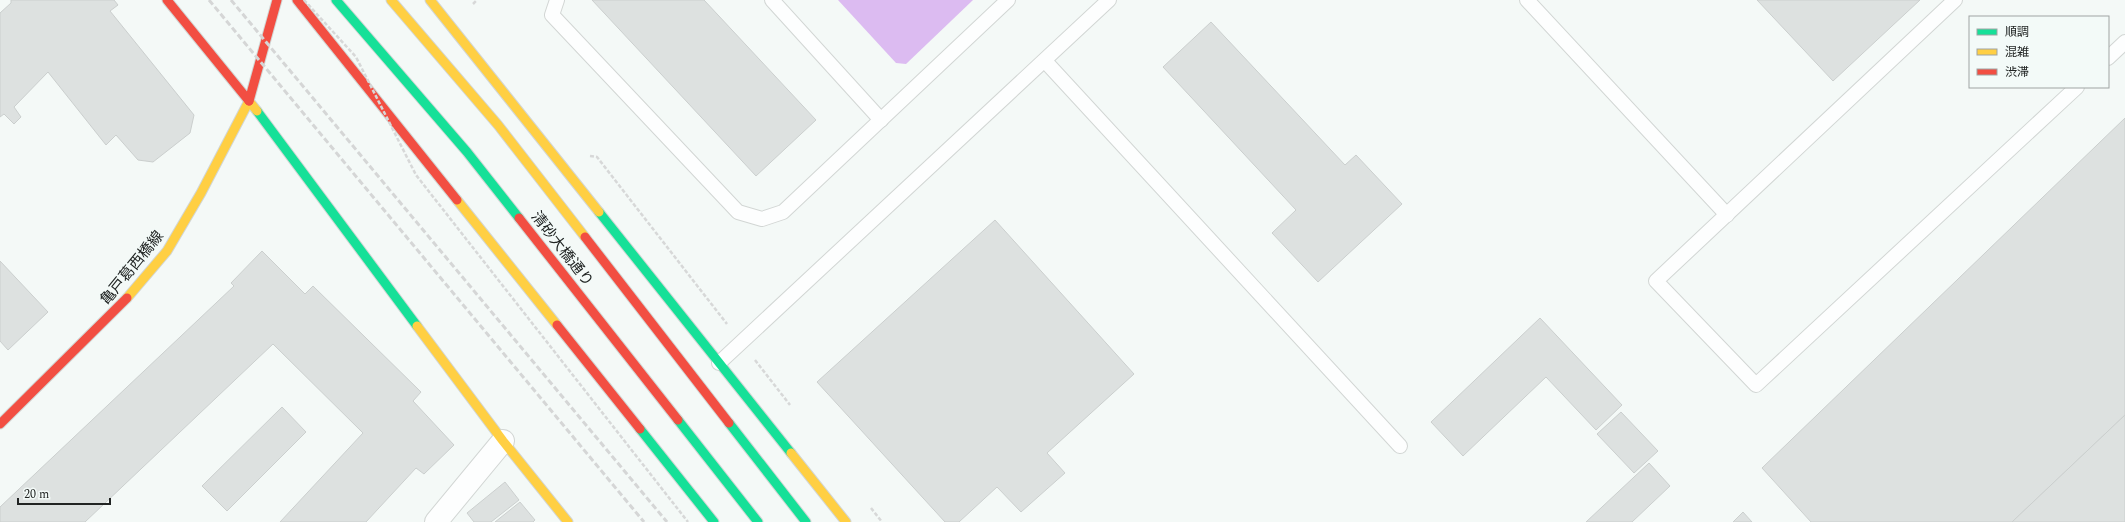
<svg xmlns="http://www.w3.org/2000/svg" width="2125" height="522" viewBox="0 0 2125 522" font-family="Spectral,'Noto Sans JP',serif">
	<rect width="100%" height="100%" fill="#f4f9f7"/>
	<!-- water -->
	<polygon fill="#dcbbf1" points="838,0 973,0 906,64 896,63"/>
	<!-- building -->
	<g fill="#dde1e0" stroke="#cbcfce">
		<polygon points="11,0 114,0 118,5 110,11 194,115 190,133 153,162 138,160 116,135 106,145 48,72 14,107 21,117 14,124 4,114 0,117 0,13 11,3"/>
		<polygon points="592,0 704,0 816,120 756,176"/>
		<polygon points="1757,0 1920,0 1833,81"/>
		<polygon points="1211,22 1345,165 1356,155 1402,204 1318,282 1272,233 1296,210 1163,67"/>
		<polygon points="2125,118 2125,415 2012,522 1811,522 1762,468"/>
		<polygon points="995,220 1134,374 1047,453 1065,473 1021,512 997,487 959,522 945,522 817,382"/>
		<polygon points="262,251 305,294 313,286 421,392 413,401 454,445 424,474 416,468 366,522 280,522 363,433 273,344 85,522 0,522 0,507 234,286 231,283"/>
		<polygon points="0,261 48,312 8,350 0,341"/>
		<polygon points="1540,318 1622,405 1596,430 1546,377 1463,456 1431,422"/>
		<polygon points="282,407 306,432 227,511 202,486"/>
		<polygon points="1621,412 1658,451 1634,473 1597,434"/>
		<polygon points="2125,415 2125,522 2012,522"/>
		<polygon points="1649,463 1670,486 1632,522 1586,522"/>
		<polygon points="505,482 519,500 491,522 474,522 467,513"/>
		<polygon points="520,502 535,520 533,522 495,522"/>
		<polygon points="1743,512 1752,522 1733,522"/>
	</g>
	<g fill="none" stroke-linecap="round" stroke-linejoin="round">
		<!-- lane casing -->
		<g stroke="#d2d6d4" stroke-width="16">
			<g id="lane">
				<polyline points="557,0 552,15 738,212 762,219 783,212 1008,0"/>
				<polyline points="772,0 881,120"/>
				<polyline points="1527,0 1727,215"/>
				<polyline points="1955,0 1656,281 1756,385 2077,87"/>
				<polyline points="2108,58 2125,42"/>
				<polyline points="1045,61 1400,446"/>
				<polyline points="719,363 1109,0"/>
			</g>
		</g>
		<!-- street casing -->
		<g stroke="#d2d6d4" stroke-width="24">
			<polyline id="street" points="436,522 503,441"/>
		</g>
		<!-- fast casing -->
		<g stroke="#d2d6d4" stroke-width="11">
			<g id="fast">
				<polyline points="336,0 467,152 519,218"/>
				<polyline points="257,111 417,326"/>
				<polyline points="599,212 791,453"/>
				<polyline points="678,420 758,522"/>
				<polyline points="729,423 806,522"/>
				<polyline points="640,429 714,522"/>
			</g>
		</g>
		<!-- slow casing -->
		<g stroke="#d2d6d4" stroke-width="11">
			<g id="slow">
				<polyline points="391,0 498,125 585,237"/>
				<polyline points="430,0 599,212"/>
				<polyline points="457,200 557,325"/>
				<polyline points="127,298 167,251 201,193 249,101 257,111"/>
				<polyline points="417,326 503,441 568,522"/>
				<polyline points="791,453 846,522"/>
			</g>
		</g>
		<!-- jam casing -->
		<g stroke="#d2d6d4" stroke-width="11">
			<g id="jam">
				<polyline points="167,0 249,101"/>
				<polyline points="297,0 457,200"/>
				<polyline points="249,101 277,0"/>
				<polyline points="519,218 678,420"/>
				<polyline points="585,237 729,423"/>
				<polyline points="557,325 640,429"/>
				<polyline points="0,424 127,298"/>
			</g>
		</g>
		<!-- path -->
		<g stroke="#d7d8d8" stroke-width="2.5" stroke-dasharray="4 2" stroke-linecap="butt">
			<polyline points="473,4 477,0"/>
			<polyline points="590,156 597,157 727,324"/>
			<polyline points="755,360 790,405"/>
			<polyline points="871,508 882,522"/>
		</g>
		<!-- lane -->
		<use href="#lane" stroke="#fdfefe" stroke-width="14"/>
		<!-- street -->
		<use href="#street" stroke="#fdfefe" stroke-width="22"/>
		<!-- fast -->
		<use href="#fast" stroke="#16e098" stroke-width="9"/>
		<!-- slow -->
		<use href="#slow" stroke="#ffcf43" stroke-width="9"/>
		<!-- jam -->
		<use href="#jam" stroke="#f24e42" stroke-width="9"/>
		<!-- rail -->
		<g stroke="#d5d6d6" stroke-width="3" stroke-dasharray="6 3" stroke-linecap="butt">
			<polyline points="209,0 644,522"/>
			<polyline points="231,0 667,522"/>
		</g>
		<!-- path-bridge -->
		<polyline stroke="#d7d8d8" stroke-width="2.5" stroke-dasharray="4 2" stroke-linecap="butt" points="304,0 356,57 416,175 688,522"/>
	</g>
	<g text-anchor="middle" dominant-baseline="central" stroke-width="3" stroke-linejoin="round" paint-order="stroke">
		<!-- street labels -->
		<g font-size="15" fill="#212423" stroke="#f3faf8">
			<text transform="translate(562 249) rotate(52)">清砂大橋通り</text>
			<text transform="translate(132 268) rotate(-51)">亀戸葛西橋線</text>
		</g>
	</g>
	<!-- legend -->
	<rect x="1969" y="16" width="140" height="72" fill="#f3faf8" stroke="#9fa4a3"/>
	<rect x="1977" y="29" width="20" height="6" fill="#16e098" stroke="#9fa4a3"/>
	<text x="2005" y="36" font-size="12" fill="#212423">順調</text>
	<rect x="1977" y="49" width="20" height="6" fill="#ffcf43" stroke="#9fa4a3"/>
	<text x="2005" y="56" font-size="12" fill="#212423">混雑</text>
	<rect x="1977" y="69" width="20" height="6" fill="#f24e42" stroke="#9fa4a3"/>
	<text x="2005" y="76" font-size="12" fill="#212423">渋滞</text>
	<!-- scale -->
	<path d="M18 498v6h92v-6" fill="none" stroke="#212423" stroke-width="2"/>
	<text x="24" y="498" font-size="12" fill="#212423" stroke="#f3faf8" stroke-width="3" paint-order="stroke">20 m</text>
</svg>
